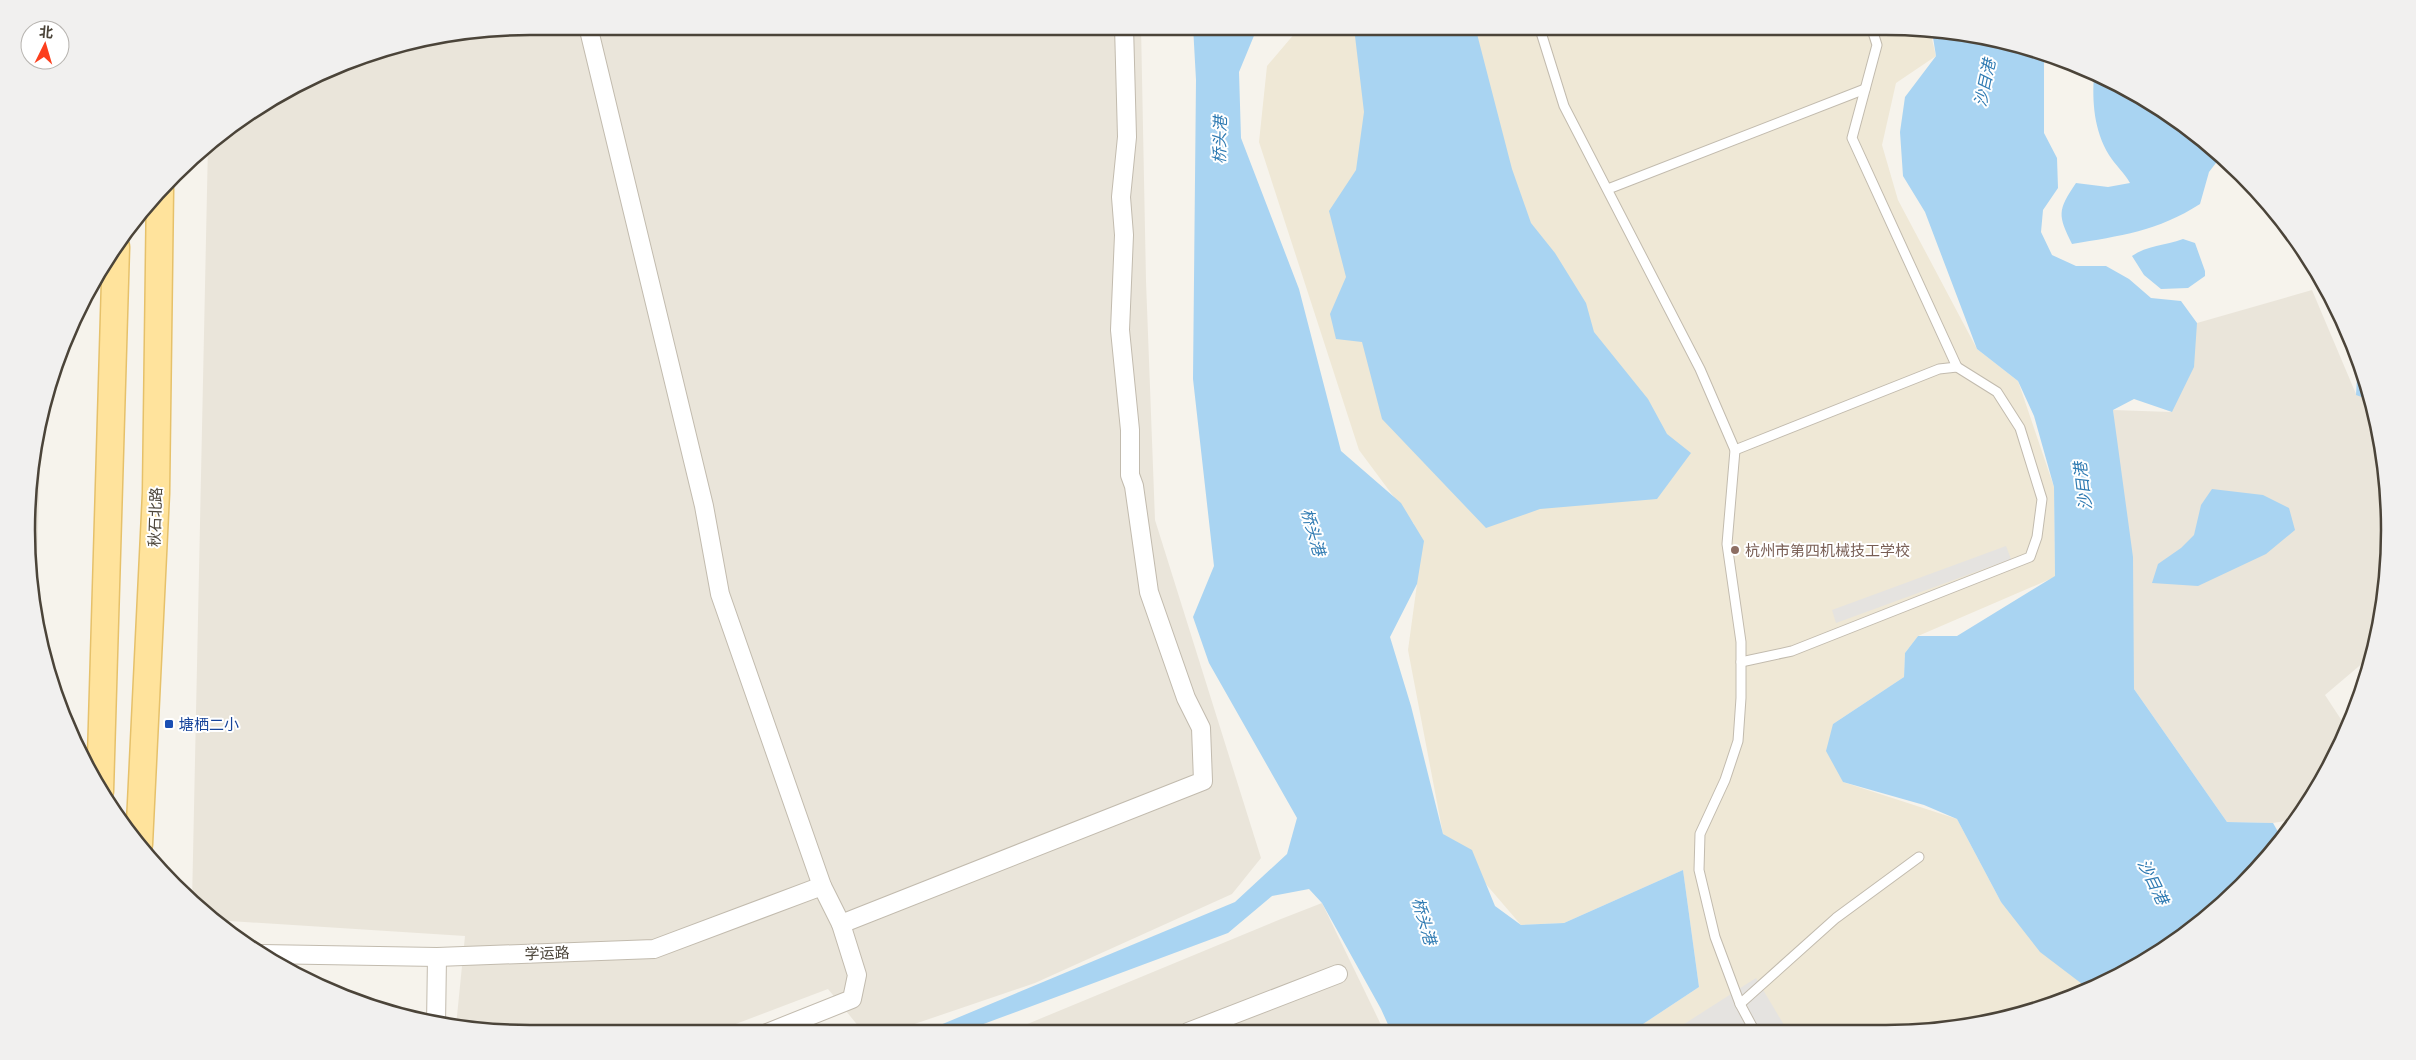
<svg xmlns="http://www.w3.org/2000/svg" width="2416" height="1060" viewBox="0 0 2416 1060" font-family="Poppins,'Noto Sans SC',sans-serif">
	<rect width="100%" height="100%" fill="#f6f3ec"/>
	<!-- residential -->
	<g fill="#eae5da">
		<polygon points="530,26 1141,26 1146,281 1155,520 1261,858 1232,894 1035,983 888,1033 864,1033 828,989 712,1033 530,1034 456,1026 465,936 214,920 192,903 208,144 278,94 368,53 432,36"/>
		<polygon points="2312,290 2356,394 2373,401 2389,497 2385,596 2371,656 2325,695 2346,727 2305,810 2297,819 2273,823 2227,822 2134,689 2113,410 2171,412 2197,323"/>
		<polygon points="42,408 35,621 26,530 36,432"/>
		<polygon points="1322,903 1384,1031 1008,1032 1281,919"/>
	</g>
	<!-- education -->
	<polygon fill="#efe8d6" points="1301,26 1886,26 1930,31 1936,56 1896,83 1882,145 1898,200 1977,349 2018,381 2054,487 2055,577 1918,636 1905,653 1904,677 1833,724 1843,782 1957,819 2001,902 2089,990 2079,995 1952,1029 1634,1030 1699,987 1683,870 1564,923 1521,925 1443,834 1408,650 1417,584 1414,524 1359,450 1259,142 1267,66"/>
	<!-- parking -->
	<g fill="#e5e3e0">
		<polygon points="2006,546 2011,559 1836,623 1832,610"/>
		<polygon points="1756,978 1787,1030 1680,1030 1678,1028"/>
	</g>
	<!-- water -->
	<g fill="#a9d4f2">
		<polygon points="1193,26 1258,26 1239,72 1241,138 1299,289 1341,451 1401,503 1424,541 1417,584 1390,637 1411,706 1443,834 1472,850 1495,906 1521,925 1564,923 1683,870 1699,987 1634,1030 1391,1031 1381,1009 1322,903 1309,889 1272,896 1228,933 962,1032 921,1033 1235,902 1287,854 1297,818 1209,663 1193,617 1214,566 1193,379 1196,80"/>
		<polygon points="1363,26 1471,26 1476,30 1512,169 1531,223 1555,253 1586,303 1594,332 1648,399 1667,434 1691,453 1657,499 1540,509 1486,528 1382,419 1362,342 1336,339 1330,314 1346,277 1329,211 1356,170 1364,112 1355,36"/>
		<polygon points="1932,31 1984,36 2044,52 2044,133 2057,158 2058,188 2043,210 2041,232 2052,255 2076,266 2106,266 2129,279 2151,298 2181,301 2197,323 2194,367 2172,412 2134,399 2113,410 2133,557 2134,689 2227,822 2273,823 2281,837 2218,909 2138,966 2090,990 2040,952 2001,902 1957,819 1924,805 1843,782 1826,751 1833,724 1904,677 1905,653 1918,636 1957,636 2055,576 2054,487 2034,416 2018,381 1977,349 1925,212 1903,176 1900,132 1905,97 1936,56"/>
		<path d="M 2094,74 L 2138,94 L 2222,155 L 2209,172 L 2200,204 C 2158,231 2120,236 2072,244 C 2058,215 2057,211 2076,183 L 2108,187 L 2130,183 C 2124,172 2115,165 2109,155 C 2094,130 2092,102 2094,74 Z"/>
		<path d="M 2183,239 L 2195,243 L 2205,271 L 2205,276 L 2188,288 L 2161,289 L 2144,275 L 2132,256 C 2147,245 2165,246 2183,239 Z"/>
		<polygon points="2358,361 2373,400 2373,401 2356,395"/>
		<polygon points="2212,489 2263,495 2289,508 2295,530 2266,554 2198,586 2152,583 2158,564 2181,548 2194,535 2201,505"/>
	</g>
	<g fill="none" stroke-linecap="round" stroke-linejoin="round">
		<!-- service casing -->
		<g stroke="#c2bbae" stroke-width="11">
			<g id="service">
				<polyline points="1539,26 1564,106 1700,369 1735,450 1727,544 1741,642 1741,698 1738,741 1725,780 1700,834 1699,870 1715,937 1740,1004 1836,918 1919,857"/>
				<polyline points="1871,26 1877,45 1852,138 1957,367"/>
				<polyline points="1608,189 1865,89"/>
				<polyline points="1735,450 1939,369 1957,367 1997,392 2020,428 2042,499 2037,537 2030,557 1792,651 1741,662"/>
				<polyline points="1740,1004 1754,1030"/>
			</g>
		</g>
		<!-- minor casing -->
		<g stroke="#c2bbae" stroke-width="20">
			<g id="minor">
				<polyline points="588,26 704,506 720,594 822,886 841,924 857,975 852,999 767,1033"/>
				<polyline points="841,924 1203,781 1201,728 1186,698 1149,592 1134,486 1130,475 1130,430 1120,330 1124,235 1121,197 1127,137 1124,26"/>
				<polyline points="261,954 437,957 654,949 822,886"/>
				<polyline points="436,1025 437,957"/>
				<polyline points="1188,1032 1338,974"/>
			</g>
		</g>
		<!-- primary casing -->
		<g stroke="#e6c16a" stroke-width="29">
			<g id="primary">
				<polyline points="100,791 116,247"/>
				<polyline points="139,844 156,493 160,189"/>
			</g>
		</g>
		<!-- service -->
		<use href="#service" stroke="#fff" stroke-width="9"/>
		<!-- minor -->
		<use href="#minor" stroke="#fff" stroke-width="18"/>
		<!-- primary -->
		<use href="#primary" stroke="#ffe39c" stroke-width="26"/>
	</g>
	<!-- markers -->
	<circle fill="#8d6e63" stroke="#fff" stroke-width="2" cx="1735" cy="550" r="5"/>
	<rect fill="#1a4fb4" stroke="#fff" stroke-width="2" x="164" y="719" width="10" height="10" rx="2.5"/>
	<g text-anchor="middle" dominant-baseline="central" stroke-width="4" stroke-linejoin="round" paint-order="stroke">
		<!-- street labels -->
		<g font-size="15" fill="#4b4439" stroke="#fff">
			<text transform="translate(155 517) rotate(-88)">秋石北路</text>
			<text transform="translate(547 953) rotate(-2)">学运路</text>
		</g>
		<!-- education labels -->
		<g font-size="15" fill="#785e54" stroke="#fff" text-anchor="start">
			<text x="1745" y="550">杭州市第四机械技工学校</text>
		</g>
		<!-- transit labels -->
		<g font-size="15" fill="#164399" stroke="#fff" text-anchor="start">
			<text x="179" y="724">塘栖二小</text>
		</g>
		<!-- water labels -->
		<g font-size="16" font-style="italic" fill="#2e7ab2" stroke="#fff">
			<text transform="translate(1985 83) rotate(-78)">沙目港</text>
			<text transform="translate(1220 140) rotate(-89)">桥头港</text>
			<text transform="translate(2083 486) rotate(-97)">沙目港</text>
			<text transform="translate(1313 532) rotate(74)">桥头港</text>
			<text transform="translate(2153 882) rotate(64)">沙目港</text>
			<text transform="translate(1424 921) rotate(74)">桥头港</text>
		</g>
	</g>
	<!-- crop -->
	<path d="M0 0H2416V1060H0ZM530 35H1886A495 495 0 0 1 2381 530V530A495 495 0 0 1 1886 1025H530A495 495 0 0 1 35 530V530A495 495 0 0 1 530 35Z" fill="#f1f0ef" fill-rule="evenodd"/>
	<path fill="none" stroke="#4b4439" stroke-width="2.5" d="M530 35H1886A495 495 0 0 1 2381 530V530A495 495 0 0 1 1886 1025H530A495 495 0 0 1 35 530V530A495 495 0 0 1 530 35Z"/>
	<!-- north arrow -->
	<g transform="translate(45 45) rotate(5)"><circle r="24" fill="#ffffff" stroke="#b7b4b0"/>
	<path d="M0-4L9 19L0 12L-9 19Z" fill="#fc3f1d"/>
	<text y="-8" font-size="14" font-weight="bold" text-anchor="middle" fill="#4b4439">北</text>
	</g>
</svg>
